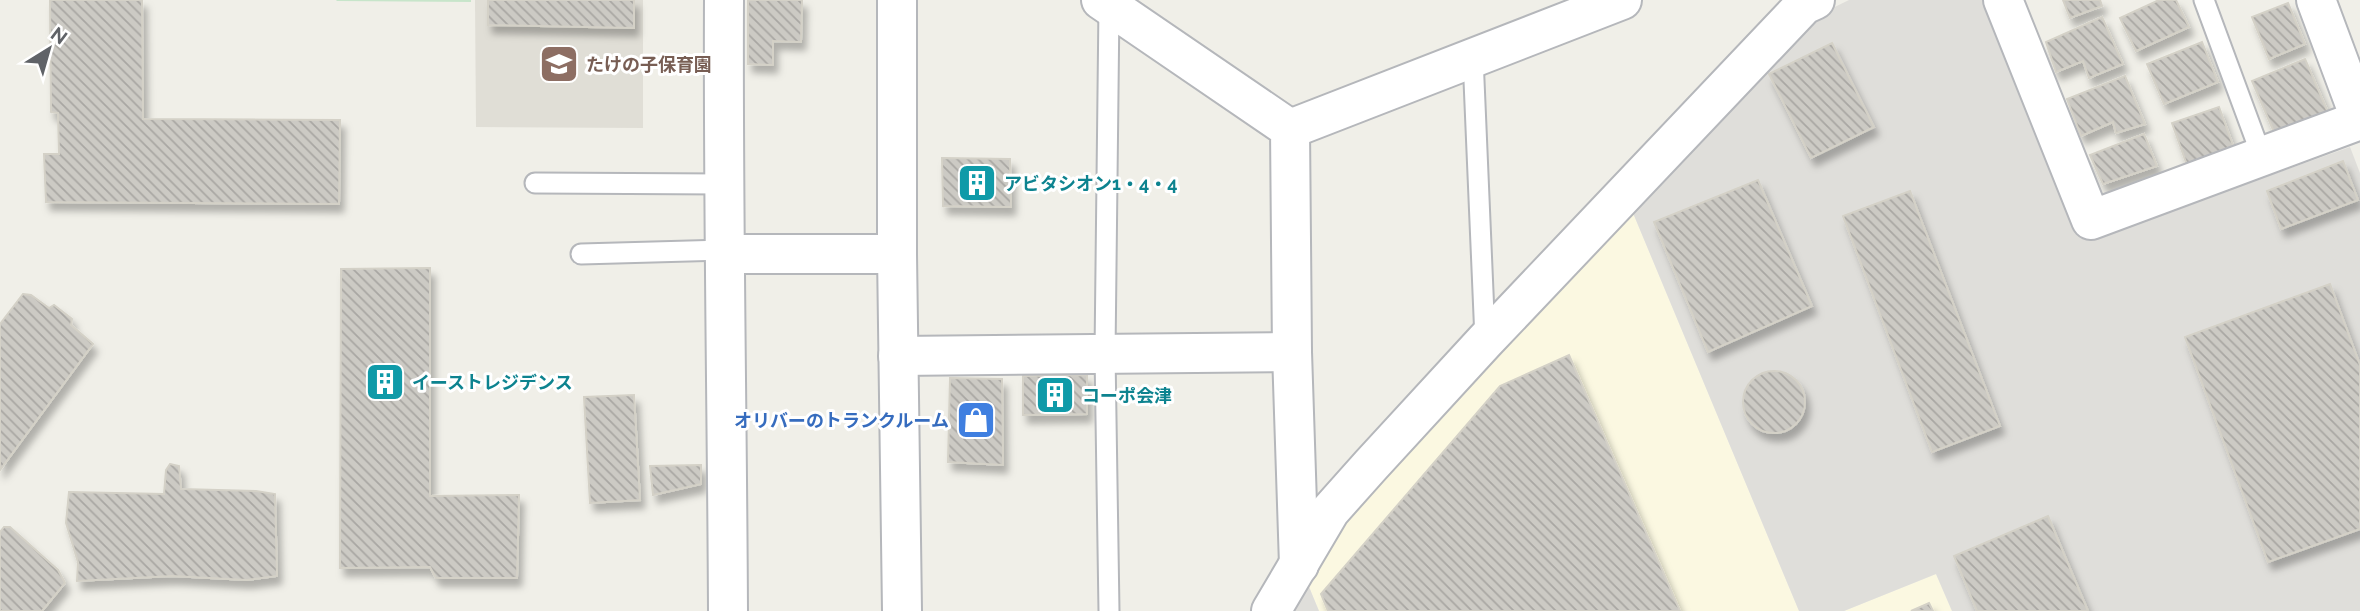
<svg xmlns="http://www.w3.org/2000/svg" width="2360" height="611" viewBox="0 0 2360 611" font-family="Raleway,'Noto Sans JP',sans-serif">
	<defs>
		<pattern id="park-crowns" width="20" height="18" patternUnits="userSpaceOnUse" patternTransform="scale(1.75)"><rect width="20" height="18" fill="#c7e5ca"/><path d="M2 6a3 3 0 1 1 6 0M12 15a3 3 0 1 1 6 0" fill="none" stroke="#a5bda8"/></pattern>
		<pattern id="building-back-hatch" width="6" height="6" patternUnits="userSpaceOnUse" patternTransform="scale(1.75)"><rect width="6" height="6" fill="#cccac4"/><path d="M-1 5l2 2M0 0l6 6M5-1l2 2" fill="none" stroke="#a9a7a3"/></pattern>
		<filter id="shadow"><feDropShadow dx="4.5" dy="8" stdDeviation="3.5" flood-color="#0004"/></filter>
	</defs>
	<rect width="100%" height="100%" fill="#f0efe8"/>
	<!-- commercial -->
	<g fill="#fbf8e1">
		<polygon points="1633,213 1799,611 1319,611 1307,582 1342,521"/>
		<polygon points="1936,574 1952,611 1844,611"/>
	</g>
	<!-- industrial -->
	<g fill="#dfdeda">
		<polygon points="1849,0 1986,0 2088,240 2350,147 2360,173 2360,611 1952,611 1936,574 1844,611 1799,611 1633,213 1806,21"/>
		<polygon points="1307,582 1319,611 1289,611"/>
	</g>
	<!-- education -->
	<polygon fill="#e0ded6" points="475,0 643,0 643,128 476,127"/>
	<!-- park -->
	<polygon fill="url(#park-crowns)" points="336,0 471,0 471,2 337,1"/>
	<!-- building -->
	<g fill="url(#building-back-hatch)" stroke="#d4d1c7" stroke-width="2" filter="url(#shadow)">
		<polygon points="50,0 142,0 143,119 340,120 339,204 46,202 44,154 59,154 58,113 51,112"/>
		<polygon points="488,0 634,0 634,28 488,25"/>
		<polygon points="748,0 802,0 801,42 773,41 773,65 748,64"/>
		<polygon points="2063,0 2100,0 2102,6 2070,18"/>
		<polygon points="2159,0 2176,0 2189,27 2136,51 2120,18"/>
		<polygon points="2288,3 2305,44 2269,59 2252,17"/>
		<polygon points="2102,17 2123,64 2089,78 2083,61 2056,72 2046,42"/>
		<polygon points="2202,42 2218,82 2164,104 2147,64"/>
		<polygon points="1832,43 1874,127 1811,158 1769,74"/>
		<polygon points="2305,59 2330,117 2277,139 2252,81"/>
		<polygon points="2125,76 2145,124 2116,133 2113,122 2081,136 2067,99"/>
		<polygon points="2219,107 2234,148 2187,165 2172,123"/>
		<polygon points="2144,134 2157,166 2103,184 2090,155"/>
		<polygon points="942,158 1010,159 1011,207 943,206"/>
		<polygon points="2343,161 2358,200 2281,229 2267,191"/>
		<polygon points="1758,180 1812,306 1708,352 1654,222"/>
		<polygon points="1910,191 2000,426 1932,452 1843,216"/>
		<polygon points="430,268 430,496 519,495 517,578 436,578 430,567 340,568 341,269"/>
		<polygon points="2330,284 2360,365 2360,529 2268,562 2185,337"/>
		<polygon points="23,294 31,295 49,308 54,305 72,319 71,325 93,344 0,470 0,324"/>
		<polygon points="1569,355 1680,611 1328,611 1321,594 1500,386"/>
		<circle cx="1774" cy="402" r="31"/>
		<polygon points="1087,375 1087,414 1023,415 1023,376"/>
		<polygon points="950,378 1002,379 1003,465 948,462"/>
		<polygon points="634,395 640,500 590,503 584,397"/>
		<polygon points="170,464 179,466 181,489 256,491 275,494 277,576 247,580 172,576 77,581 78,562 66,523 69,492 164,494 166,470"/>
		<polygon points="701,465 701,484 653,495 650,466"/>
		<polygon points="2048,516 2088,611 1977,611 1954,556"/>
		<polygon points="4,527 10,527 58,570 65,583 42,611 0,611 0,532"/>
		<polygon points="1929,603 1933,611 1911,611"/>
	</g>
	<g fill="none" stroke-linecap="round" stroke-linejoin="round">
		<!-- service casing -->
		<g stroke="#b5b7bb" stroke-width="23">
			<g id="service">
				<polyline points="2204,0 2262,157"/>
				<polyline points="1473,57 1485,339"/>
				<polyline points="535,183 723,184"/>
				<polyline points="581,254 725,250"/>
				<polyline points="1109,611 1105,354 1109,5 1112,4"/>
			</g>
		</g>
		<!-- minor casing -->
		<g stroke="#b5b7bb" stroke-width="42">
			<g id="minor">
				<path d="M 724,0 C 723,204 727,407 728,611"/>
				<polyline points="1101,0 1290,129 1292,352 1299,565"/>
				<polyline points="2003,0 2091,220 2360,120"/>
				<polyline points="2316,0 2360,118"/>
				<polyline points="1290,129 1622,0"/>
				<polyline points="726,254 897,254"/>
				<polyline points="898,356 1292,352"/>
				<polyline points="1271,611 1330,511 1371,465 1485,341 1804,5 1815,0"/>
			</g>
		</g>
		<!-- tertiary casing -->
		<g stroke="#b5b7bb" stroke-width="42">
			<polyline id="tertiary" points="897,0 897,254 902,611"/>
		</g>
		<!-- service -->
		<use href="#service" stroke="#fff" stroke-width="19"/>
		<!-- minor -->
		<use href="#minor" stroke="#fff" stroke-width="38"/>
		<!-- tertiary -->
		<use href="#tertiary" stroke="#fff" stroke-width="38"/>
	</g>
	<!-- icons -->
	<defs>
		<g id="school-square" transform="scale(2.0125)"><rect x="-9" y="-9" width="18" height="18" rx="4" fill="#8d6e63" stroke="#fff"/><path d="M0-5L7-2L0 1L-7-2ZM-4 1L0 2.5L4 1V4Q0 6-4 4Z" fill="#fff"/></g>
		<g id="building-square" transform="scale(2.0125)"><rect x="-9" y="-9" width="18" height="18" rx="4" fill="#0f9aa8" stroke="#fff"/><path d="M-4-6H4V6H1V3H-1V6H-4ZM-2.5-4.3h1.7v1.8h-1.7ZM.8-4.3h1.7v1.8H.8ZM-2.5-1h1.7V.8h-1.7ZM.8-1h1.7V.8H.8Z" fill="#fff"/></g>
		<g id="shop-square" transform="scale(2.0125)"><rect x="-9" y="-9" width="18" height="18" rx="4" fill="#3f7fe0" stroke="#fff"/><path d="M-5-2.5h2.3a2.7 3.5 0 0 1 5.4 0H5L5.5 6h-11ZM-1.5-2.5h3a1.5 2.3 0 0 0-3 0Z" fill="#fff"/></g>
	</defs>
	<g fill-rule="evenodd">
		<use href="#school-square" x="559" y="64"/>
		<use href="#building-square" x="977" y="183"/>
		<use href="#building-square" x="385" y="382"/>
		<use href="#building-square" x="1055" y="395"/>
		<use href="#shop-square" x="976" y="420"/>
	</g>
	<g text-anchor="middle" dominant-baseline="central" stroke-width="6" stroke-linejoin="round" paint-order="stroke">
		<!-- education labels -->
		<g font-size="18" font-weight="bold" fill="#785e54" stroke="#fff" text-anchor="start">
			<text x="586" y="64">たけの子保育園</text>
		</g>
		<!-- culture labels -->
		<g font-size="18" font-weight="bold" fill="#0d838f" stroke="#fff" text-anchor="start">
			<text x="1004" y="183">アビタシオン1・4・4</text>
			<text x="412" y="382">イーストレジデンス</text>
			<text x="1082" y="395">コーポ会津</text>
		</g>
		<!-- shop labels -->
		<g font-size="18" font-weight="bold" fill="#366cbe" stroke="#fff" text-anchor="end">
			<text x="949" y="420">オリバーのトランクルーム</text>
		</g>
	</g>
	<!-- north arrow -->
	<g transform="translate(49 49) rotate(37)" stroke="#ffffff" stroke-width="5" paint-order="stroke">
	<path d="M0-5L12 26L0 18L-12 26Z" fill="#5f6267"/>
	<text y="-10" font-size="19" font-weight="bold" text-anchor="middle" fill="#5f6267">N</text>
	</g>
</svg>
